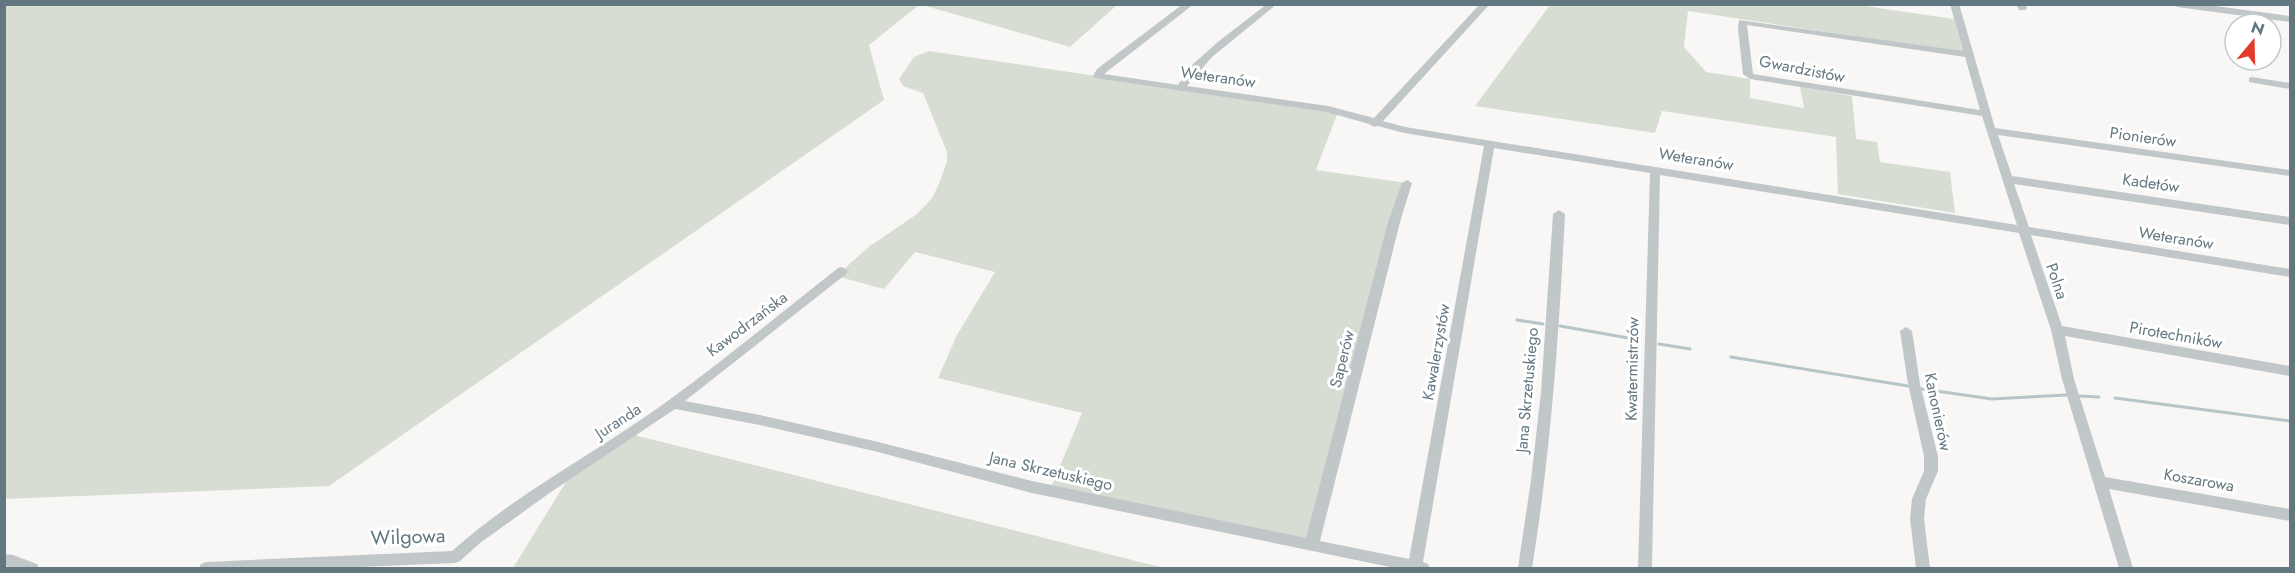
<svg xmlns="http://www.w3.org/2000/svg" width="2295" height="573" viewBox="0 0 2295 573" font-family="Jost,sans-serif">
	<rect width="100%" height="100%" fill="#f8f7f5"/>
	<!-- green -->
	<g fill="#d8ddd4">
		<polygon points="1851,4 1954,19 1963,53 1688,11 1684,47 1706,72 1750,79 1750,98 1804,108 1800,87 1852,96 1856,139 1877,142 1880,162 1950,172 1955,213 1838,194 1836,137 1662,111 1655,133 1475,106 1550,5"/>
		<polygon points="4,5 5,4 919,5 869,45 884,100 329,486 5,499"/>
		<polygon points="922,5 1117,5 1070,47"/>
		<polygon points="929,51 1338,112 1316,170 1407,183 1312,544 1050,490 1082,413 938,378 957,335 995,272 915,252 884,289 836,276 870,246 917,214 932,198 939,184 947,161 947,152 923,93 903,86 899,79 914,57"/>
		<polygon points="632,433 638,436 1164,568 513,568 569,477"/>
	</g>
	<g fill="none" stroke-linecap="round" stroke-linejoin="round">
		<!-- stream -->
		<g stroke="#b6c6c8" stroke-width="3">
			<polyline points="1517,320 1543,324"/>
			<polyline points="1560,326 1640,340"/>
			<polyline points="1659,344 1690,349"/>
			<polyline points="1731,357 1908,386"/>
			<polyline points="1922,389 1992,399 2067,395"/>
			<polyline points="2080,396 2099,397"/>
			<polyline points="2115,398 2290,421"/>
		</g>
		<!-- minor -->
		<g fill="#c1c6c9" fill-rule="evenodd">
			<path d="M 1183,4 L 1194,4 L 1104,74 L 1178,85 L 1193,64 L 1219,41 L 1267,4 L 1277,4 L 1212,57 L 1187,86 L 1328,106 L 1374,118 L 1480,4 L 1490,4 L 1383,121 L 1405,127 L 2017,225 L 1982,116 L 1750,79 L 1743,74 L 1738,29 L 1739,20 L 1963,51 L 1950,4 L 1959,4 L 1995,128 L 2290,170 L 2290,176 L 1998,135 L 2012,176 L 2290,217 L 2290,225 L 2014,184 L 2029,227 L 2290,269 L 2290,277 L 2031,235 L 2062,326 L 2290,366 L 2290,376 L 2065,336 L 2074,379 L 2105,477 L 2290,509 L 2290,521 L 2109,489 L 2133,568 L 2119,568 L 2062,379 L 2051,330 L 2019,233 L 1660,175 L 1652,568 L 1638,568 L 1650,173 L 1494,148 L 1423,562 L 1428,564 L 1430,568 L 1395,568 L 1032,493 L 874,451 L 760,425 L 675,409 L 551,492 L 480,543 L 460,561 L 455,563 L 336,568 L 199,568 L 201,564 L 206,562 L 452,551 C 518,492 598,452 669,400 C 727,358 782,312 838,268 L 842,267 L 848,271 L 846,274 L 685,401 L 760,415 L 874,441 L 1032,481 L 1306,538 L 1388,222 L 1402,183 L 1407,180 L 1412,183 L 1400,222 L 1320,541 L 1409,559 L 1484,146 L 1404,133 L 1378,126 L 1374,127 L 1369,124 L 1327,112 L 1095,78 L 1093,76 L 1097,69 ZM 1747,25 L 1965,57 L 1980,110 L 1753,74 Z"/>
			<polygon points="2016,4 2025,4 2027,8 2025,10 2019,10"/>
			<polygon points="2173,4 2201,4 2290,16 2290,22 2177,7"/>
			<polygon points="2252,77 2290,83 2290,89 2249,82 2249,78"/>
			<path d="M 1559,210 L 1565,214 C 1559,333 1551,451 1532,568 L 1518,568 L 1531,480 L 1541,392 L 1553,214 Z"/>
			<polygon points="1906,327 1912,331 1920,384 1938,456 1938,471 1926,499 1924,519 1930,568 1916,568 1910,519 1912,499 1924,471 1924,456 1908,384 1900,331"/>
			<polygon points="4,554 13,555 37,564 39,568 16,568 4,566"/>
		</g>
	</g>
	<g text-anchor="middle" dominant-baseline="central" stroke-width="6" stroke-linejoin="round" paint-order="stroke">
		<!-- street labels -->
		<g font-size="16" fill="#637780" stroke="#fff">
			<text transform="translate(1802 69) rotate(11)">Gwardzistów</text>
			<text transform="translate(1218 77) rotate(8)">Weteranów</text>
			<text transform="translate(2143 137) rotate(8)">Pionierów</text>
			<text transform="translate(1696 159) rotate(9)">Weteranów</text>
			<text transform="translate(2151 183) rotate(8)">Kadetów</text>
			<text transform="translate(2176 238) rotate(9)">Weteranów</text>
			<text transform="translate(2057 281) rotate(71)">Polna</text>
			<text transform="translate(747 324) rotate(-37)">Kawodrzańska</text>
			<text transform="translate(2176 335) rotate(10)">Pirotechników</text>
			<text transform="translate(1436 352) rotate(-80)">Kawalerzystów</text>
			<text transform="translate(1342 359) rotate(-76)">Saperów</text>
			<text transform="translate(1632 369) rotate(-89)">Kwatermistrzów</text>
			<text transform="translate(1527 390) rotate(-85)">Jana Skrzetuskiego</text>
			<text transform="translate(1938 412) rotate(78)">Kanonierów</text>
			<text transform="translate(618 421) rotate(-33)">Juranda</text>
			<text transform="translate(1051 471) rotate(13)">Jana Skrzetuskiego</text>
			<text transform="translate(2199 480) rotate(10)">Koszarowa</text>
		</g>
		<!-- near-street labels -->
		<g font-size="20" fill="#637780" stroke="#fff">
			<text transform="translate(408 537) rotate(-2)">Wilgowa</text>
		</g>
	</g>
	<!-- border -->
	<rect width="2295" height="573" fill="none" stroke="#637780" stroke-width="12"/>
	<!-- north arrow -->
	<g transform="translate(2253 42) rotate(19)"><circle r="28" fill="#ffffff" stroke="#c1c9cc" stroke-width="1.5"/>
	<path d="M0-4.5L10 22L0 15L-10 22Z" fill="#e23b2b"/>
	<text y="-9" font-size="16" font-weight="bold" text-anchor="middle" fill="#637780">N</text>
	</g>
</svg>
